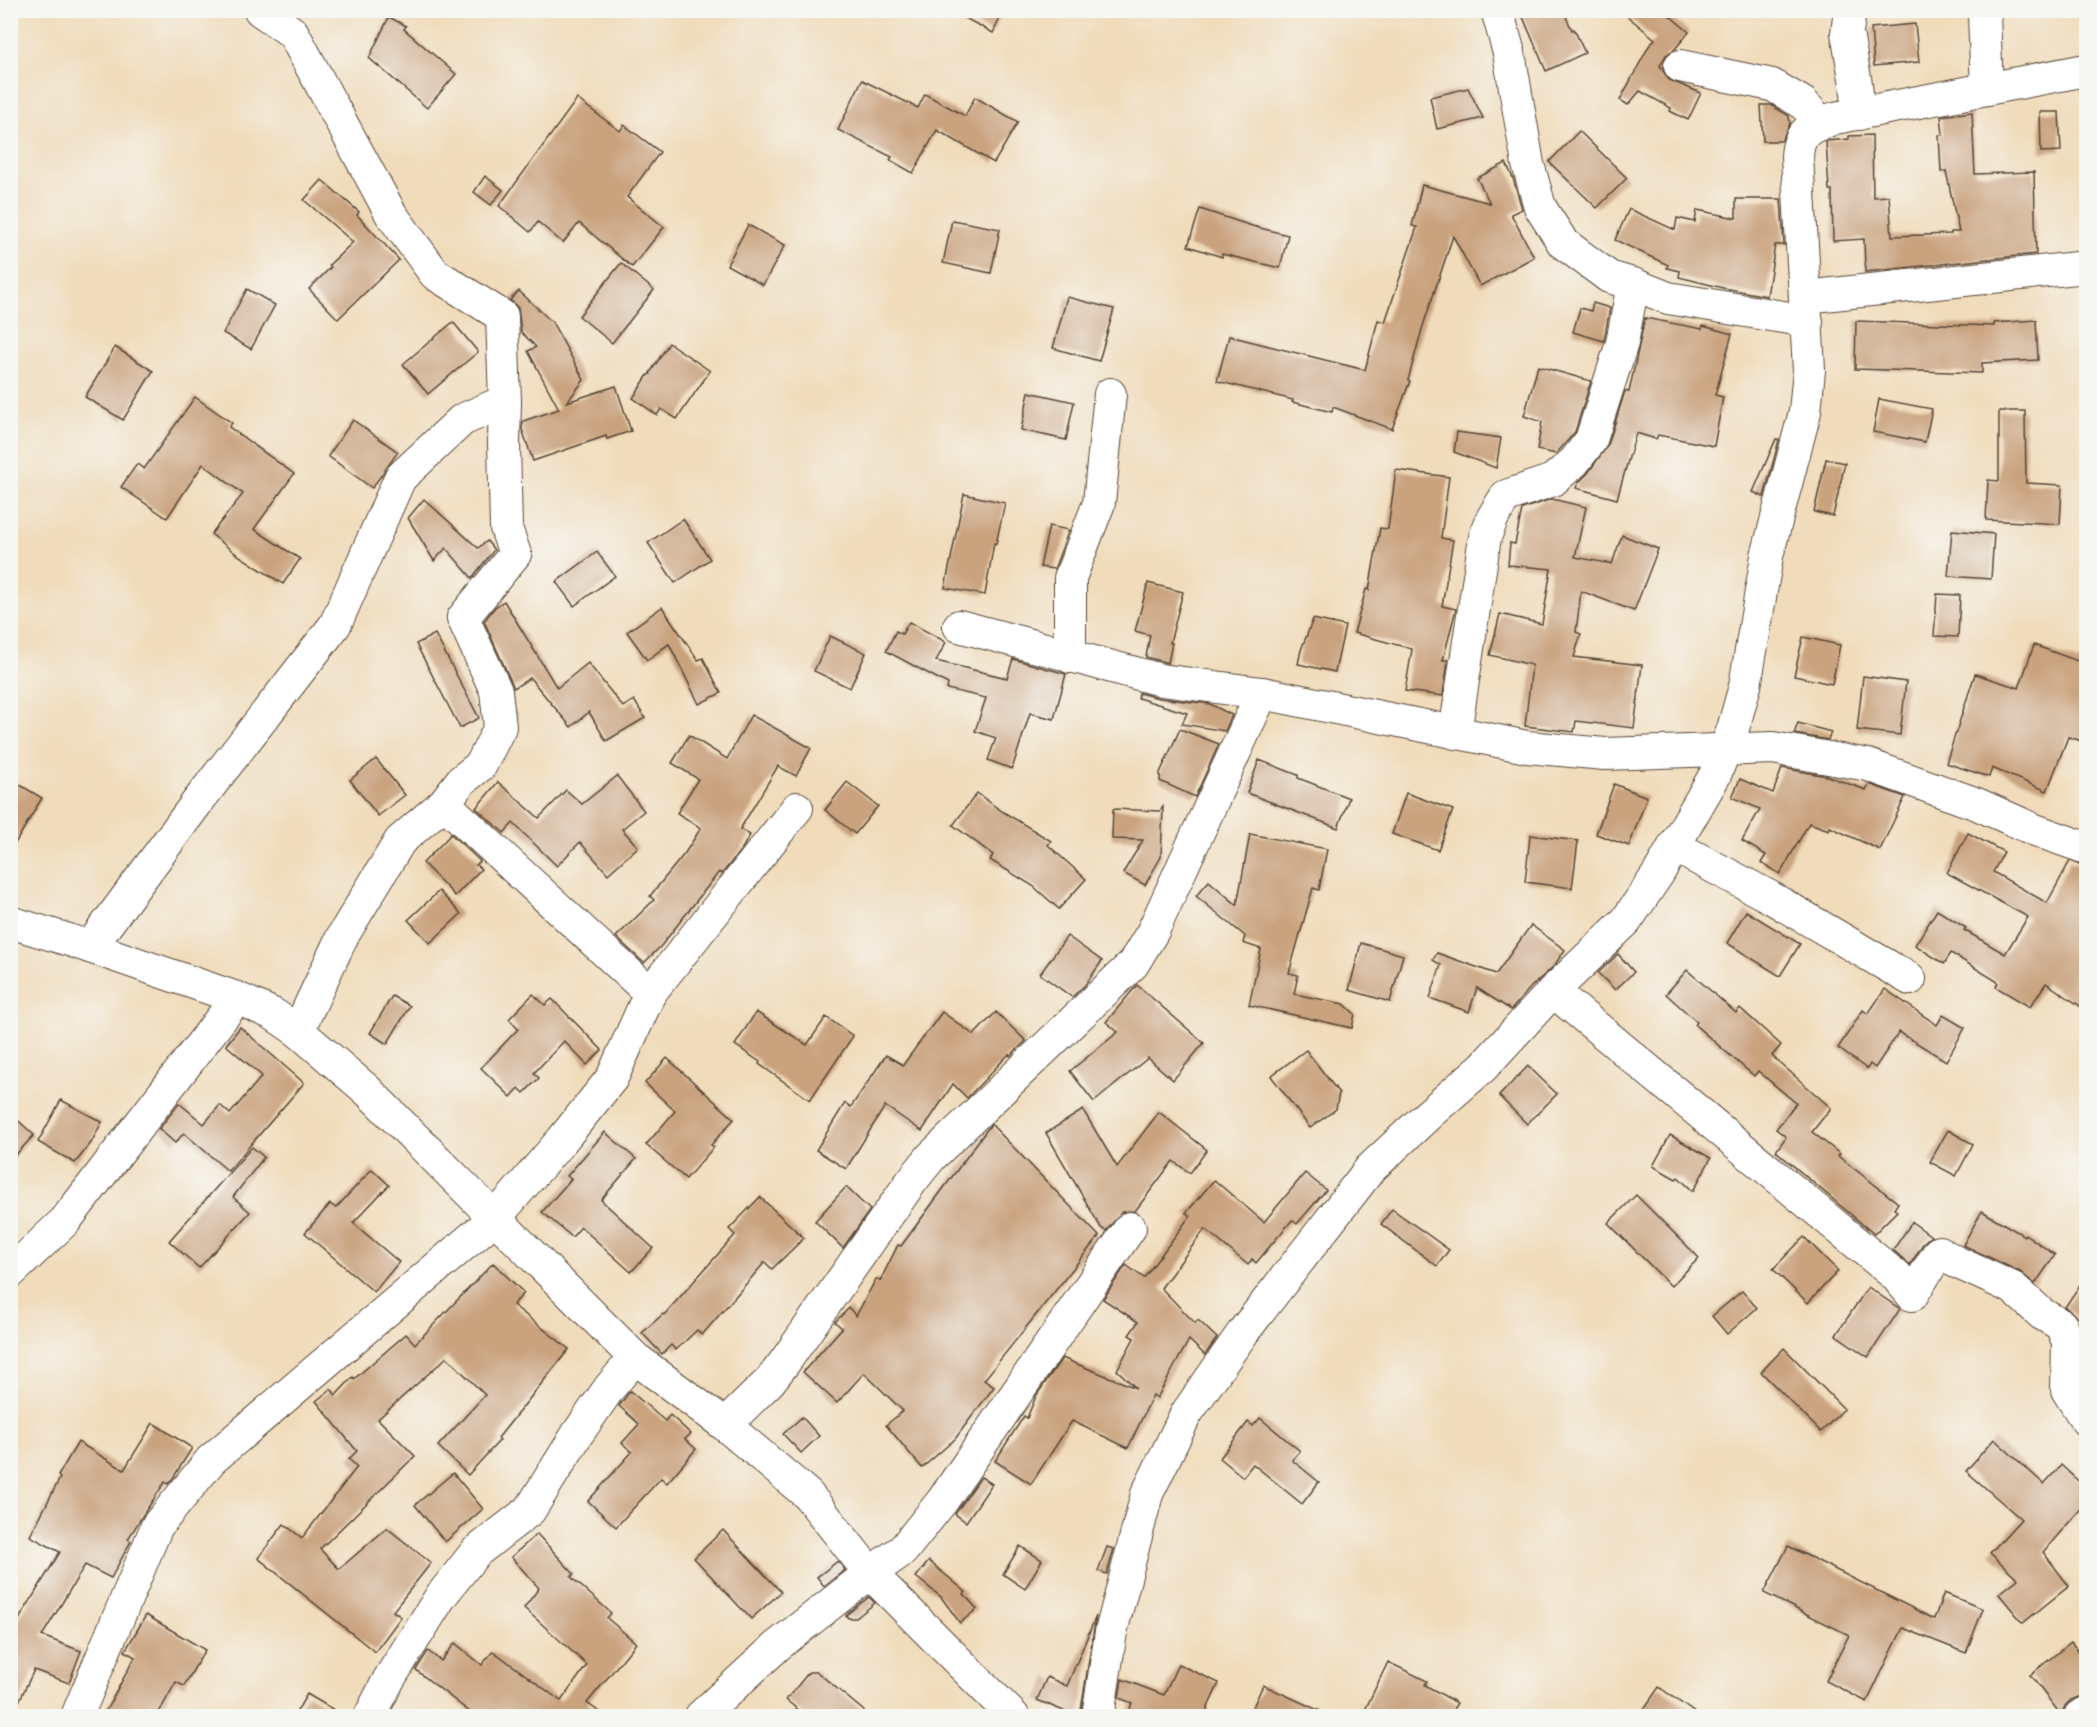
<svg xmlns="http://www.w3.org/2000/svg" width="2097" height="1727" viewBox="0 0 2097 1727" font-family="'IM FELL DW Pica',serif">
	<rect width="100%" height="100%" fill="#f6f6f2"/>
	<filter id="ink" filterUnits="userSpaceOnUse"><feTurbulence type="fractalNoise" baseFrequency=".0167" numOctaves="2"/><feDisplacementMap in="SourceGraphic" scale="12" xChannelSelector="R" yChannelSelector="G"/><feConvolveMatrix kernelMatrix="1 2 1 2 8 2 1 2 1" color-interpolation-filters="sRGB"/></filter>
	<filter id="wash" filterUnits="userSpaceOnUse"><feTurbulence type="fractalNoise" baseFrequency=".008" numOctaves="4" result="noise"/><feDisplacementMap in="SourceGraphic" scale="24" xChannelSelector="R" yChannelSelector="G"/><feGaussianBlur stdDeviation="1.35" result="paint"/><feColorMatrix in="noise" values="0 0 0 0 0 0 0 0 0 0 0 0 0 0 0 0 0 1.4 0 .05"/><feComposite in="paint" operator="in"/></filter>
	<g filter="url(#wash)">
		<rect width="100%" height="100%" fill="#f0dbba"/>
		<g id="blocks">
			<!-- building -->
			<g fill="#c9a27e">
				<polygon points="950,10 1004,10 993,33"/>
				<polygon points="1520,10 1563,10 1572,30 1574,29 1585,53 1546,71"/>
				<polygon points="1620,10 1663,10 1689,32 1675,49 1666,55 1660,66 1669,80 1701,93 1688,120 1670,111 1671,108 1640,91 1628,105 1620,100 1649,46 1655,39"/>
				<polygon points="389,17 406,26 404,29 456,74 427,108 369,58"/>
				<polygon points="1915,24 1919,62 1874,66 1871,28"/>
				<polygon points="862,80 918,108 925,94 965,116 975,97 1018,122 994,163 937,130 913,173 890,160 892,157 838,130"/>
				<polygon points="1468,88 1483,118 1437,129 1430,97"/>
				<polygon points="577,99 620,131 624,125 660,152 627,197 664,227 632,267 579,223 563,243 538,222 530,232 499,206"/>
				<polygon points="1761,105 1771,105 1789,116 1790,124 1781,141 1763,141"/>
				<polygon points="1972,112 1975,174 2034,172 2036,254 1865,272 1864,239 1833,241 1832,190 1829,190 1826,141 1849,139 1849,136 1872,135 1873,197 1889,196 1892,236 1951,234 1951,232 1959,232 1946,171 1941,172 1939,135 1943,135 1941,116"/>
				<polygon points="2040,112 2059,112 2061,151 2041,152"/>
				<polygon points="1579,131 1627,178 1597,208 1549,162"/>
				<polygon points="1506,163 1513,178 1522,209 1511,214 1534,257 1480,286 1453,236 1422,329 1408,380 1410,381 1392,429 1333,407 1332,412 1292,402 1293,400 1217,381 1229,336 1365,370 1378,320 1385,322 1417,227 1412,226 1422,185 1490,203 1477,178"/>
				<polygon points="485,176 503,190 491,205 474,192"/>
				<polygon points="322,180 359,212 357,215 399,260 338,319 309,289 331,267 329,265 353,242 304,200"/>
				<polygon points="1736,199 1781,199 1784,245 1775,245 1767,296 1723,288 1679,277 1680,271 1667,268 1668,265 1615,240 1629,209 1675,230 1677,218 1695,222 1697,210 1736,218"/>
				<polygon points="1200,209 1252,226 1288,235 1280,268 1222,254 1222,257 1188,246"/>
				<polygon points="952,220 1000,229 991,273 943,263"/>
				<polygon points="748,225 785,245 763,285 727,265"/>
				<polygon points="621,263 654,290 612,343 579,316"/>
				<polygon points="247,289 275,305 251,349 223,333"/>
				<polygon points="519,291 552,322 584,380 567,402 616,386 631,431 607,439 606,436 533,461 522,429 523,421 559,409 528,351 536,347 521,332 518,308 510,300"/>
				<polygon points="1067,297 1114,309 1099,361 1053,348"/>
				<polygon points="1593,303 1610,308 1604,341 1573,332 1580,308 1591,311"/>
				<polygon points="1645,318 1702,329 1703,326 1732,334 1715,395 1723,397 1714,446 1658,435 1656,439 1636,433 1617,499 1576,488 1578,483 1588,473 1608,445 1625,391 1629,392"/>
				<polygon points="2036,320 2038,360 1982,363 1982,373 1855,369 1856,321 1994,326 1994,323"/>
				<polygon points="453,322 478,352 428,394 403,364"/>
				<polygon points="669,343 710,371 677,419 661,409 657,415 633,398 648,375 651,374 650,373"/>
				<polygon points="115,347 153,371 123,420 85,397"/>
				<polygon points="1538,366 1591,381 1575,432 1556,454 1537,450 1542,422 1524,416"/>
				<polygon points="1029,392 1074,402 1066,440 1021,430"/>
				<polygon points="195,397 232,423 229,427 294,474 254,529 300,559 283,584 235,553 211,534 243,494 203,464 167,518 121,487 137,464 144,469"/>
				<polygon points="1879,399 1932,409 1925,442 1873,432"/>
				<polygon points="1999,411 2025,411 2026,483 2062,485 2060,524 1986,520 1988,480 1999,481"/>
				<polygon points="353,420 398,452 372,488 328,456"/>
				<polygon points="1457,432 1501,438 1496,468 1454,452"/>
				<polygon points="1776,439 1779,440 1764,497 1753,492"/>
				<polygon points="1826,459 1845,463 1833,516 1814,512"/>
				<polygon points="1396,470 1449,477 1441,538 1453,540 1442,606 1456,609 1443,660 1448,660 1443,696 1405,691 1412,649 1354,633 1366,589 1369,590 1380,528 1388,529"/>
				<polygon points="964,494 1005,503 996,544 994,543 985,595 945,588"/>
				<polygon points="424,499 478,548 487,541 494,550 472,578 446,548 434,561 408,518"/>
				<polygon points="1552,499 1586,507 1575,557 1612,564 1622,535 1658,549 1634,611 1581,591 1576,632 1581,634 1574,657 1642,665 1634,728 1576,721 1574,732 1525,726 1532,665 1490,655 1500,614 1542,624 1551,569 1508,565 1510,543 1515,544 1522,509"/>
				<polygon points="683,519 710,559 675,583 648,543"/>
				<polygon points="1049,526 1069,530 1054,569 1040,567"/>
				<polygon points="1952,530 1994,534 1991,579 1948,576"/>
				<polygon points="597,552 615,576 574,606 556,582"/>
				<polygon points="1148,583 1183,592 1170,643 1172,643 1168,663 1146,657 1150,635 1135,631"/>
				<polygon points="1937,594 1960,595 1958,637 1934,636"/>
				<polygon points="504,601 557,688 588,663 623,707 634,700 645,718 606,741 589,712 571,727 530,678 514,688 484,621 495,607"/>
				<polygon points="662,607 698,660 703,658 721,693 699,704 669,644 647,660 627,632"/>
				<polygon points="1313,619 1345,626 1335,672 1298,664 1301,650"/>
				<polygon points="909,622 946,642 936,661 1007,678 1013,659 1066,674 1054,719 1030,713 1012,769 988,760 996,738 975,731 986,698 947,689 948,684 886,651 896,631 902,634"/>
				<polygon points="435,634 479,718 460,728 416,644"/>
				<polygon points="830,636 866,653 850,688 814,671"/>
				<polygon points="1803,637 1840,645 1832,684 1794,676"/>
				<polygon points="2034,645 2086,664 2086,742 2068,737 2047,791 1992,768 1989,777 1946,763 1975,674 2019,688"/>
				<polygon points="1863,676 1906,682 1900,735 1857,730"/>
				<polygon points="1139,693 1159,698 1210,704 1232,715 1225,731 1182,724 1187,713 1138,698"/>
				<polygon points="751,715 811,748 796,776 778,766 740,829 750,835 743,847 722,874 719,872 661,946 644,963 616,937 654,900 650,896 685,853 701,828 677,813 698,779 672,763 689,735 727,759"/>
				<polygon points="1798,723 1831,732 1828,740 1794,734"/>
				<polygon points="1180,729 1219,744 1195,797 1160,781 1160,773"/>
				<polygon points="376,759 405,795 378,816 350,780"/>
				<polygon points="1259,760 1298,775 1298,778 1349,798 1338,828 1247,793"/>
				<polygon points="1782,768 1827,776 1866,790 1869,784 1905,797 1880,850 1830,827 1829,830 1809,823 1780,874 1761,863 1766,855 1742,841 1760,809 1732,797 1740,779 1773,793"/>
				<polygon points="617,776 644,811 622,829 638,847 608,874 580,842 557,866 513,823 504,833 476,808 498,782 539,818 566,790 582,804"/>
				<polygon points="10,779 42,798 10,852"/>
				<polygon points="847,782 878,806 855,834 825,810"/>
				<polygon points="1614,784 1647,797 1629,846 1596,834"/>
				<polygon points="977,793 1000,810 1051,841 1048,845 1086,879 1059,909 1033,886 990,860 993,855 953,825"/>
				<polygon points="1406,793 1453,810 1438,850 1392,834"/>
				<polygon points="1163,807 1161,857 1145,885 1123,873 1143,840 1112,839 1113,809 1160,811"/>
				<polygon points="1968,833 2004,852 1993,872 2047,903 2070,861 2086,866 2086,1010 2046,983 2030,1007 1996,987 1998,982 1951,953 1944,964 1915,945 1937,910 1966,928 1964,930 2005,954 2028,917 1947,873"/>
				<polygon points="451,834 480,861 476,865 481,869 455,896 423,863"/>
				<polygon points="1250,834 1327,849 1319,890 1313,888 1289,973 1298,975 1294,994 1344,1004 1355,1014 1352,1028 1249,1005 1261,949 1243,943 1245,936 1196,896 1209,881 1237,905"/>
				<polygon points="1530,835 1578,841 1572,888 1525,882"/>
				<polygon points="439,891 461,914 430,943 408,920"/>
				<polygon points="1746,911 1800,944 1780,976 1727,943"/>
				<polygon points="1531,925 1565,950 1554,966 1531,987 1511,1010 1477,988 1469,1012 1430,998 1441,965 1433,960 1437,953 1496,974"/>
				<polygon points="1067,936 1102,961 1085,985 1072,997 1040,974"/>
				<polygon points="1361,943 1403,955 1390,1002 1349,990"/>
				<polygon points="1618,954 1634,972 1615,990 1598,973"/>
				<polygon points="1687,970 1736,1013 1740,1008 1781,1045 1772,1056 1831,1108 1812,1132 1840,1154 1838,1156 1898,1203 1894,1209 1897,1211 1874,1234 1776,1151 1786,1137 1776,1129 1796,1103 1758,1071 1754,1076 1695,1025 1697,1022 1666,994"/>
				<polygon points="1137,985 1204,1043 1173,1080 1148,1058 1094,1102 1070,1071 1118,1032 1106,1022"/>
				<polygon points="1885,989 1937,1025 1943,1015 1965,1028 1946,1061 1899,1032 1875,1068 1870,1064 1867,1069 1838,1048 1863,1010 1868,1014"/>
				<polygon points="533,994 545,1005 552,999 602,1050 587,1065 564,1041 534,1073 539,1078 524,1093 519,1088 511,1097 481,1068 518,1029 509,1019"/>
				<polygon points="392,996 410,1006 387,1044 370,1033"/>
				<polygon points="756,1012 807,1045 826,1017 853,1036 810,1100 759,1064 760,1062 735,1045"/>
				<polygon points="942,1012 974,1035 996,1012 1026,1041 1010,1056 1009,1054 967,1098 953,1084 922,1131 885,1106 846,1169 816,1150 845,1103 851,1107 886,1055 903,1065"/>
				<polygon points="240,1027 304,1083 228,1171 184,1133 175,1143 159,1129 179,1103 204,1124 220,1105 230,1114 262,1076 226,1045"/>
				<polygon points="1306,1050 1339,1093 1336,1109 1310,1128 1271,1076"/>
				<polygon points="667,1058 734,1119 711,1145 714,1147 686,1179 646,1145 675,1111 645,1083"/>
				<polygon points="1528,1066 1557,1094 1527,1124 1499,1096"/>
				<polygon points="61,1100 102,1122 91,1143 75,1163 38,1142"/>
				<polygon points="1083,1110 1117,1167 1159,1112 1207,1150 1190,1173 1173,1161 1135,1211 1122,1212 1106,1231 1101,1228 1046,1133"/>
				<polygon points="10,1113 34,1135 10,1161"/>
				<polygon points="991,1124 1099,1236 984,1380 994,1387 955,1439 922,1468 886,1425 903,1411 864,1373 837,1403 803,1372 842,1328 835,1322 849,1308 856,1316 876,1279 880,1281 898,1245 901,1246"/>
				<polygon points="1948,1130 1973,1144 1956,1176 1930,1162"/>
				<polygon points="605,1132 636,1159 601,1200 653,1248 631,1272 581,1227 572,1237 542,1212 571,1179 567,1176"/>
				<polygon points="1670,1135 1711,1158 1693,1191 1678,1177 1676,1179 1653,1166"/>
				<polygon points="252,1147 264,1157 233,1197 250,1212 199,1268 169,1241"/>
				<polygon points="372,1169 389,1185 353,1223 399,1262 374,1292 305,1233 330,1204 336,1208"/>
				<polygon points="1305,1173 1326,1190 1297,1224 1292,1220 1256,1263 1252,1259 1248,1265 1205,1229 1161,1288 1195,1323 1198,1320 1217,1338 1205,1355 1189,1340 1157,1398 1153,1395 1128,1448 1072,1421 1031,1484 995,1461 1024,1416 1027,1418 1036,1396 1062,1358 1136,1388 1117,1370 1134,1338 1129,1335 1138,1322 1103,1299 1126,1265 1144,1278 1190,1216 1186,1213 1214,1180 1264,1222"/>
				<polygon points="846,1187 870,1210 843,1248 815,1221"/>
				<polygon points="1636,1195 1699,1258 1671,1286 1608,1223"/>
				<polygon points="760,1197 804,1238 772,1269 765,1262 702,1335 697,1330 676,1350 671,1345 662,1354 642,1333 663,1314 664,1315 735,1235 729,1229"/>
				<polygon points="1392,1209 1449,1250 1437,1266 1381,1224"/>
				<polygon points="1982,1211 2024,1236 2025,1234 2055,1255 2035,1284 2020,1272 1963,1245"/>
				<polygon points="1912,1222 1931,1236 1924,1242 1910,1265 1893,1250"/>
				<polygon points="1804,1237 1838,1271 1808,1303 1773,1269"/>
				<polygon points="493,1263 524,1293 513,1305 569,1349 498,1438 500,1440 468,1475 438,1446 485,1395 447,1357 378,1419 415,1456 320,1549 339,1569 387,1528 431,1563 393,1611 401,1617 375,1652 258,1558 284,1524 302,1538 357,1467 349,1459 357,1451 316,1401 331,1389 336,1395 353,1377 354,1379 406,1334 415,1344"/>
				<polygon points="2086,1276 2086,1324 2065,1307"/>
				<polygon points="1868,1287 1900,1309 1868,1357 1836,1335"/>
				<polygon points="1742,1291 1757,1308 1727,1334 1712,1316"/>
				<polygon points="1784,1348 1844,1409 1821,1432 1761,1372"/>
				<polygon points="630,1391 665,1421 670,1415 691,1434 685,1439 696,1449 667,1483 661,1478 616,1527 588,1501 632,1452 622,1443 639,1424 619,1406"/>
				<polygon points="802,1417 819,1436 801,1453 783,1434"/>
				<polygon points="1260,1418 1300,1451 1292,1460 1319,1482 1302,1504 1253,1464 1243,1477 1220,1458 1248,1422 1253,1426"/>
				<polygon points="153,1423 192,1448 173,1478 168,1484 165,1482 143,1515 128,1539 131,1541 111,1578 85,1565 42,1636 81,1651 69,1683 34,1670 12,1716 10,1716 10,1634 60,1552 30,1536 60,1478 58,1476 78,1442 124,1470"/>
				<polygon points="1994,1439 2044,1484 2061,1465 2086,1488 2086,1503 2043,1552 2069,1586 2023,1623 1999,1594 2018,1579 1990,1553 2021,1519 1966,1471"/>
				<polygon points="453,1473 483,1509 445,1542 415,1505"/>
				<polygon points="981,1477 992,1484 966,1522 955,1514"/>
				<polygon points="723,1530 781,1592 751,1619 694,1558"/>
				<polygon points="537,1534 574,1574 571,1577 611,1613 607,1618 636,1643 587,1703 605,1716 475,1716 416,1670 428,1651 441,1661 455,1643 482,1665 493,1651 561,1701 587,1665 524,1608 539,1588 511,1557"/>
				<polygon points="1020,1546 1042,1560 1025,1589 1003,1574"/>
				<polygon points="1788,1546 1934,1619 1944,1593 1983,1609 1966,1653 1903,1628 1867,1702 1826,1681 1849,1635 1764,1593"/>
				<polygon points="1107,1547 1114,1549 1107,1574 1098,1571"/>
				<polygon points="838,1561 845,1570 824,1586 817,1577"/>
				<polygon points="929,1561 966,1592 964,1594 977,1609 960,1623 941,1597 916,1577"/>
				<polygon points="869,1597 875,1603 856,1618 848,1618 846,1615"/>
				<polygon points="146,1615 205,1650 184,1686 176,1682 157,1716 103,1716 135,1657 125,1651"/>
				<polygon points="1096,1616 1080,1716 1076,1716 1037,1700 1047,1677 1067,1686"/>
				<polygon points="2071,1642 2086,1661 2086,1695 2071,1700 2065,1706 2061,1715 2030,1675"/>
				<polygon points="1388,1662 1427,1681 1425,1685 1457,1703 1449,1716 1378,1716 1365,1710"/>
				<polygon points="1178,1664 1219,1683 1204,1716 1127,1716 1132,1703 1119,1698 1122,1679 1164,1695"/>
				<polygon points="809,1672 817,1672 870,1716 806,1716 786,1700"/>
				<polygon points="1263,1685 1331,1716 1249,1716"/>
				<polygon points="1659,1687 1699,1716 1639,1716"/>
				<polygon points="307,1694 344,1716 294,1716"/>
			</g>
		</g>
	</g>
	<g filter="url(#ink)">
		<use href="#blocks" fill-opacity="0" stroke="#564535" stroke-width="1.5"/>
		<g fill="none" stroke-linecap="round" stroke-linejoin="round">
			<!-- minor casing -->
			<g stroke="#564535" stroke-width="34">
				<g id="minor">
					<polyline points="260,10 293,33 391,214 435,274 502,316 505,401 504,442 506,528 515,554 463,618 496,691 500,727 481,765 461,781 444,803 400,841 342,937 298,1031"/>
					<polyline points="1497,10 1509,53 1528,164 1540,207 1563,243 1609,277 1633,284 1668,298 1807,321"/>
					<polyline points="1850,10 1847,33 1856,84 1859,114"/>
					<polyline points="1680,66 1772,85 1803,103 1821,123"/>
					<polyline points="1987,89 1984,15 1987,10"/>
					<polyline points="1805,297 2086,267"/>
					<polyline points="959,626 1161,680 1262,693 1527,747 1605,754 1773,748 1868,765 1977,804 2035,830 2086,848"/>
					<polyline points="1070,657 1070,578 1099,503 1110,394"/>
					<polyline points="1455,733 1485,537 1493,517 1506,496 1553,480 1574,462 1591,440 1622,343 1633,284"/>
					<polyline points="1674,846 1770,897 1910,979"/>
					<polyline points="10,922 69,940 237,998 273,1014 298,1031 367,1090 635,1358 725,1425 808,1495 870,1573 1013,1716"/>
					<polyline points="90,947 199,800 335,625 400,478 462,420 505,401"/>
					<polyline points="1553,991 1896,1276 1912,1295 1939,1252 1954,1261 2013,1288 2042,1314 2061,1325 2068,1342 2067,1390 2086,1420"/>
					<polyline points="650,993 797,808"/>
					<polyline points="10,1273 65,1221 237,998"/>
					<polyline points="725,1425 770,1381 784,1363 911,1182 931,1157 1133,964 1153,931 1262,693"/>
					<polyline points="77,1716 157,1526 211,1460 495,1218 562,1140 612,1078 650,993 444,803"/>
					<polyline points="370,1716 389,1679 441,1596 476,1552 530,1510 578,1433 610,1387 635,1358"/>
					<polyline points="701,1716 777,1646 870,1573 903,1550 943,1500 1130,1228"/>
					<path d="M 1098,1716 L 1111,1632 L 1147,1494 L 1186,1414 L 1244,1331 L 1370,1169 L 1429,1114 L 1483,1067 L 1553,991 L 1626,921 L 1658,874 L 1715,775 L 1733,729 L 1745,686 L 1767,556 L 1805,412 L 1809,370 L 1797,156 C 1799,129 1812,127 1835,118 L 2086,70"/>
					<polyline points="2080,1716 2086,1713"/>
				</g>
			</g>
			<!-- minor -->
			<use href="#minor" stroke="#fff" stroke-width="32"/>
		</g>
	</g>
	<!-- margin -->
	<rect width="2097" height="1727" fill="none" stroke="#f6f6f2" stroke-width="36"/>
</svg>
